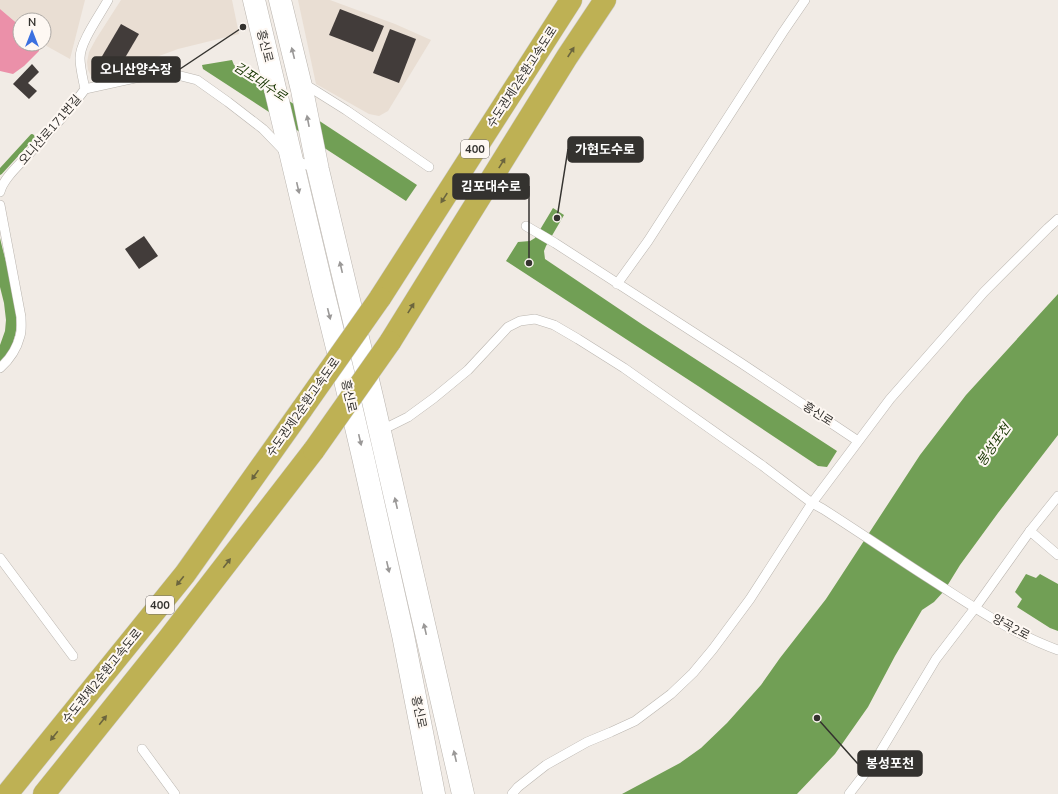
<svg xmlns="http://www.w3.org/2000/svg" width="1058" height="794" viewBox="0 0 1058 794" font-family="'Nunito Sans','Noto Sans KR',sans-serif">
	<rect width="100%" height="100%" fill="#f1ebe5"/>
	<!-- built -->
	<g fill="#e9ded3">
		<polygon points="0,0 85,0 70,59 43,44 44,44 44,20 20,20 20,26 0,9"/>
		<polygon points="121,0 232,0 239,34 178,49 151,59 128,71 100,79 92,78 88,70 87,62 89,52 96,39"/>
		<polygon points="298,0 330,0 395,24 431,40 388,111 379,116 369,114 316,84"/>
	</g>
	<!-- forest -->
	<polygon fill="#eb90a9" points="0,9 20,26 20,44 40,44 39,51 24,66 13,74 0,71"/>
	<!-- water -->
	<g fill="#719f55">
		<polygon points="232,60 234,65 417,185 406,201 203,69 202,65"/>
		<polygon points="553,208 564,215 546,246 544,251 545,259 643,325 837,451 827,467 818,466 698,386 506,261 518,242 530,241 535,238"/>
		<path d="M 0,238 C 6,265 23,314 14,339 C 12,348 6,357 0,363 L 0,345 L 5,331 L 6,320 L 4,303 L 0,287 Z"/>
		<polygon points="1058,294 1058,435 998,513 960,565 944,591 934,602 922,610 895,656 868,707 835,754 797,794 622,794 680,763 701,748 727,723 761,685 780,658 826,599 920,455 966,395"/>
		<polygon points="1026,574 1036,578 1040,574 1058,584 1058,631 1050,628 1017,607 1022,599 1015,592"/>
	</g>
	<g fill="none" stroke-linecap="round" stroke-linejoin="round">
		<!-- stream -->
		<polyline stroke="#719f55" stroke-width="5.5" points="0,172 32,137"/>
	</g>
	<!-- building -->
	<g fill="#423c3a">
		<polygon points="340,9 384,26 373,52 329,35"/>
		<polygon points="121,24 139,34 119,68 101,58"/>
		<polygon points="390,29 416,39 399,83 373,73"/>
		<polygon points="32,64 39,72 28,83 37,91 29,99 13,84"/>
		<polygon points="144,236 158,256 139,269 125,249"/>
	</g>
	<g fill="none" stroke-linecap="round" stroke-linejoin="round">
		<!-- lane casing -->
		<g stroke="#bab5af" stroke-width="10">
			<g id="lane">
				<polyline points="303,83 346,110 429,167"/>
				<polyline points="85,89 135,78 156,75 177,75 197,80 228,102 263,129 291,158 316,169"/>
				<path d="M 0,192 C 3,179 19,165 28,155 C 47,134 68,113 85,89 C 83,79 80,68 80,58 C 80,42 100,15 108,0"/>
				<path d="M 0,205 L 21,317 C 21,323 22,330 20,336 C 17,348 9,360 0,368"/>
				<polyline points="526,226 555,243 741,363 858,441"/>
				<polyline points="617,284 648,241 783,32 805,0"/>
				<path d="M 380,431 L 408,417 L 434,398 L 468,370 L 508,327 L 520,321 L 535,319 L 554,325 L 578,339 L 624,368 L 763,466 L 812,503 L 823,509 C 859,532 894,556 930,579 C 970,605 1013,634 1058,650"/>
				<polyline points="1030,531 1058,555"/>
				<polyline points="0,558 73,656"/>
				<polyline points="142,749 175,794"/>
				<polyline points="512,794 518,787 546,765 587,742 611,732 635,721 671,694 693,673 713,649 750,599 812,503 890,399 984,292 1048,228 1058,219"/>
				<polyline points="849,794 876,759 936,659 975,608 1030,531 1058,496"/>
			</g>
		</g>
		<!-- secondary casing -->
		<g stroke="#bab5af" stroke-width="23">
			<g id="secondary">
				<polyline points="254,0 323,291 344,376 363,457 403,635 434,794"/>
				<polyline points="280,0 302,90 318,170 373,401 463,794"/>
			</g>
		</g>
		<!-- highway casing -->
		<g stroke="#cacac9" stroke-width="23">
			<g id="highway">
				<polyline points="380,298 571,0"/>
				<polyline points="390,342 567,57 605,0"/>
				<polyline points="7,794 185,574 302,409"/>
				<polyline points="44,794 169,638 314,450"/>
			</g>
		</g>
		<!-- lane -->
		<use href="#lane" stroke="#fff" stroke-width="9"/>
		<!-- secondary -->
		<use href="#secondary" stroke="#fff" stroke-width="22"/>
		<!-- highway -->
		<use href="#highway" stroke="#beb154" stroke-width="22"/>
		<!-- highway-bridge casing -->
		<g stroke="#cacac9" stroke-width="23" stroke-linecap="butt">
			<g id="highway-bridge">
				<polyline points="302,409 380,298"/>
				<polyline points="314,450 390,342"/>
			</g>
		</g>
		<!-- highway-bridge -->
		<use href="#highway-bridge" stroke="#beb154" stroke-width="22"/>
	</g>
	<!-- one-way arrows -->
	<defs><path id="oneway-solid" d="M-6-.8H1V-3.2L6.5 0L1 3.2V.8H-6Z"/></defs>
	<g fill="#6b653e">
		<use href="#oneway-solid" transform="translate(571 52) rotate(-57)"/>
		<use href="#oneway-solid" transform="translate(502 163) rotate(-58)"/>
		<use href="#oneway-solid" transform="translate(444 198) rotate(123)"/>
		<use href="#oneway-solid" transform="translate(411 308) rotate(-58)"/>
		<use href="#oneway-solid" transform="translate(255 475) rotate(125)"/>
		<use href="#oneway-solid" transform="translate(227 563) rotate(-52)"/>
		<use href="#oneway-solid" transform="translate(180 581) rotate(129)"/>
		<use href="#oneway-solid" transform="translate(103 720) rotate(-51)"/>
		<use href="#oneway-solid" transform="translate(54 736) rotate(129)"/>
	</g>
	<g fill="#9a9897">
		<use href="#oneway-solid" transform="translate(293 53) rotate(-104)"/>
		<use href="#oneway-solid" transform="translate(308 121) rotate(-101)"/>
		<use href="#oneway-solid" transform="translate(298 188) rotate(77)"/>
		<use href="#oneway-solid" transform="translate(341 267) rotate(-103)"/>
		<use href="#oneway-solid" transform="translate(329 314) rotate(76)"/>
		<use href="#oneway-solid" transform="translate(360 440) rotate(77)"/>
		<use href="#oneway-solid" transform="translate(396 503) rotate(-103)"/>
		<use href="#oneway-solid" transform="translate(388 567) rotate(77)"/>
		<use href="#oneway-solid" transform="translate(425 629) rotate(-103)"/>
		<use href="#oneway-solid" transform="translate(455 756) rotate(-103)"/>
	</g>
	<g text-anchor="middle" dominant-baseline="central" stroke-width="4" stroke-linejoin="round" paint-order="stroke">
		<!-- shield labels -->
		<g fill="#fef8f3" stroke="#716d6a" stroke-width="1">
			<rect x="461" y="140" width="28" height="18" rx="3"/>
			<rect x="146" y="596" width="28" height="18" rx="3"/>
		</g>
		<g font-size="11" font-weight="bold" fill="#34322f">
			<text x="475" y="149">400</text>
			<text x="160" y="605">400</text>
		</g>
		<!-- street labels -->
		<g font-size="12" fill="#34322f" stroke="#fef8f3">
			<text transform="translate(265 46) rotate(76)">흥신로</text>
			<text transform="translate(522 77) rotate(-57)">수도권제2순환고속도로</text>
			<text transform="translate(50 130) rotate(-49)">오니산로171번길</text>
			<text transform="translate(349 396) rotate(77)">흥신로</text>
			<text transform="translate(303 407) rotate(-55)">수도권제2순환고속도로</text>
			<text transform="translate(818 414) rotate(33)">흥신로</text>
			<text transform="translate(1011 627) rotate(28)">양곡2로</text>
			<text transform="translate(102 676) rotate(-51)">수도권제2순환고속도로</text>
			<text transform="translate(419 712) rotate(78)">흥신로</text>
		</g>
		<!-- water labels -->
		<g font-size="13" font-style="italic" fill="#173500" stroke="#fef8f3">
			<text transform="translate(260 82) rotate(33)">김포대수로</text>
			<text transform="translate(994 445) rotate(-55)">봉성포천</text>
		</g>
	</g>
	<!-- callouts -->
	<path fill="none" stroke="#34322f" stroke-width="1.5" d="M243 27L180 69M557 218L568 149M529 263L529 186M817 718L858 764"/>
	<g fill="#34322f" stroke="#fef8f3" stroke-width="1.5">
		<circle cx="243" cy="27" r="4"/>
		<circle cx="557" cy="218" r="4"/>
		<circle cx="529" cy="263" r="4"/>
		<circle cx="817" cy="718" r="4"/>
	</g>
	<g fill="#34322f" stroke="#34322f" stroke-width="1.5">
		<rect x="92" y="57" width="88" height="25" rx="4"/>
		<rect x="568" y="137" width="75" height="25" rx="4"/>
		<rect x="453" y="174" width="76" height="25" rx="4"/>
		<rect x="858" y="751" width="64" height="25" rx="4"/>
	</g>
	<g font-size="13" text-anchor="middle" font-weight="bold" fill="#fff">
		<text x="136" y="74">오니산양수장</text>
		<text x="605" y="154">가현도수로</text>
		<text x="491" y="191">김포대수로</text>
		<text x="890" y="768">봉성포천</text>
	</g>
	<!-- north arrow -->
	<g transform="translate(32 32)"><circle r="19" fill="#fef8f3" stroke="#ada9a5"/>
	<path d="M0-3L7 15L0 10L-7 15Z" fill="#3b70e0"/>
	<text y="-6" font-size="11" font-weight="bold" text-anchor="middle" fill="#34322f">N</text>
	</g>
</svg>
